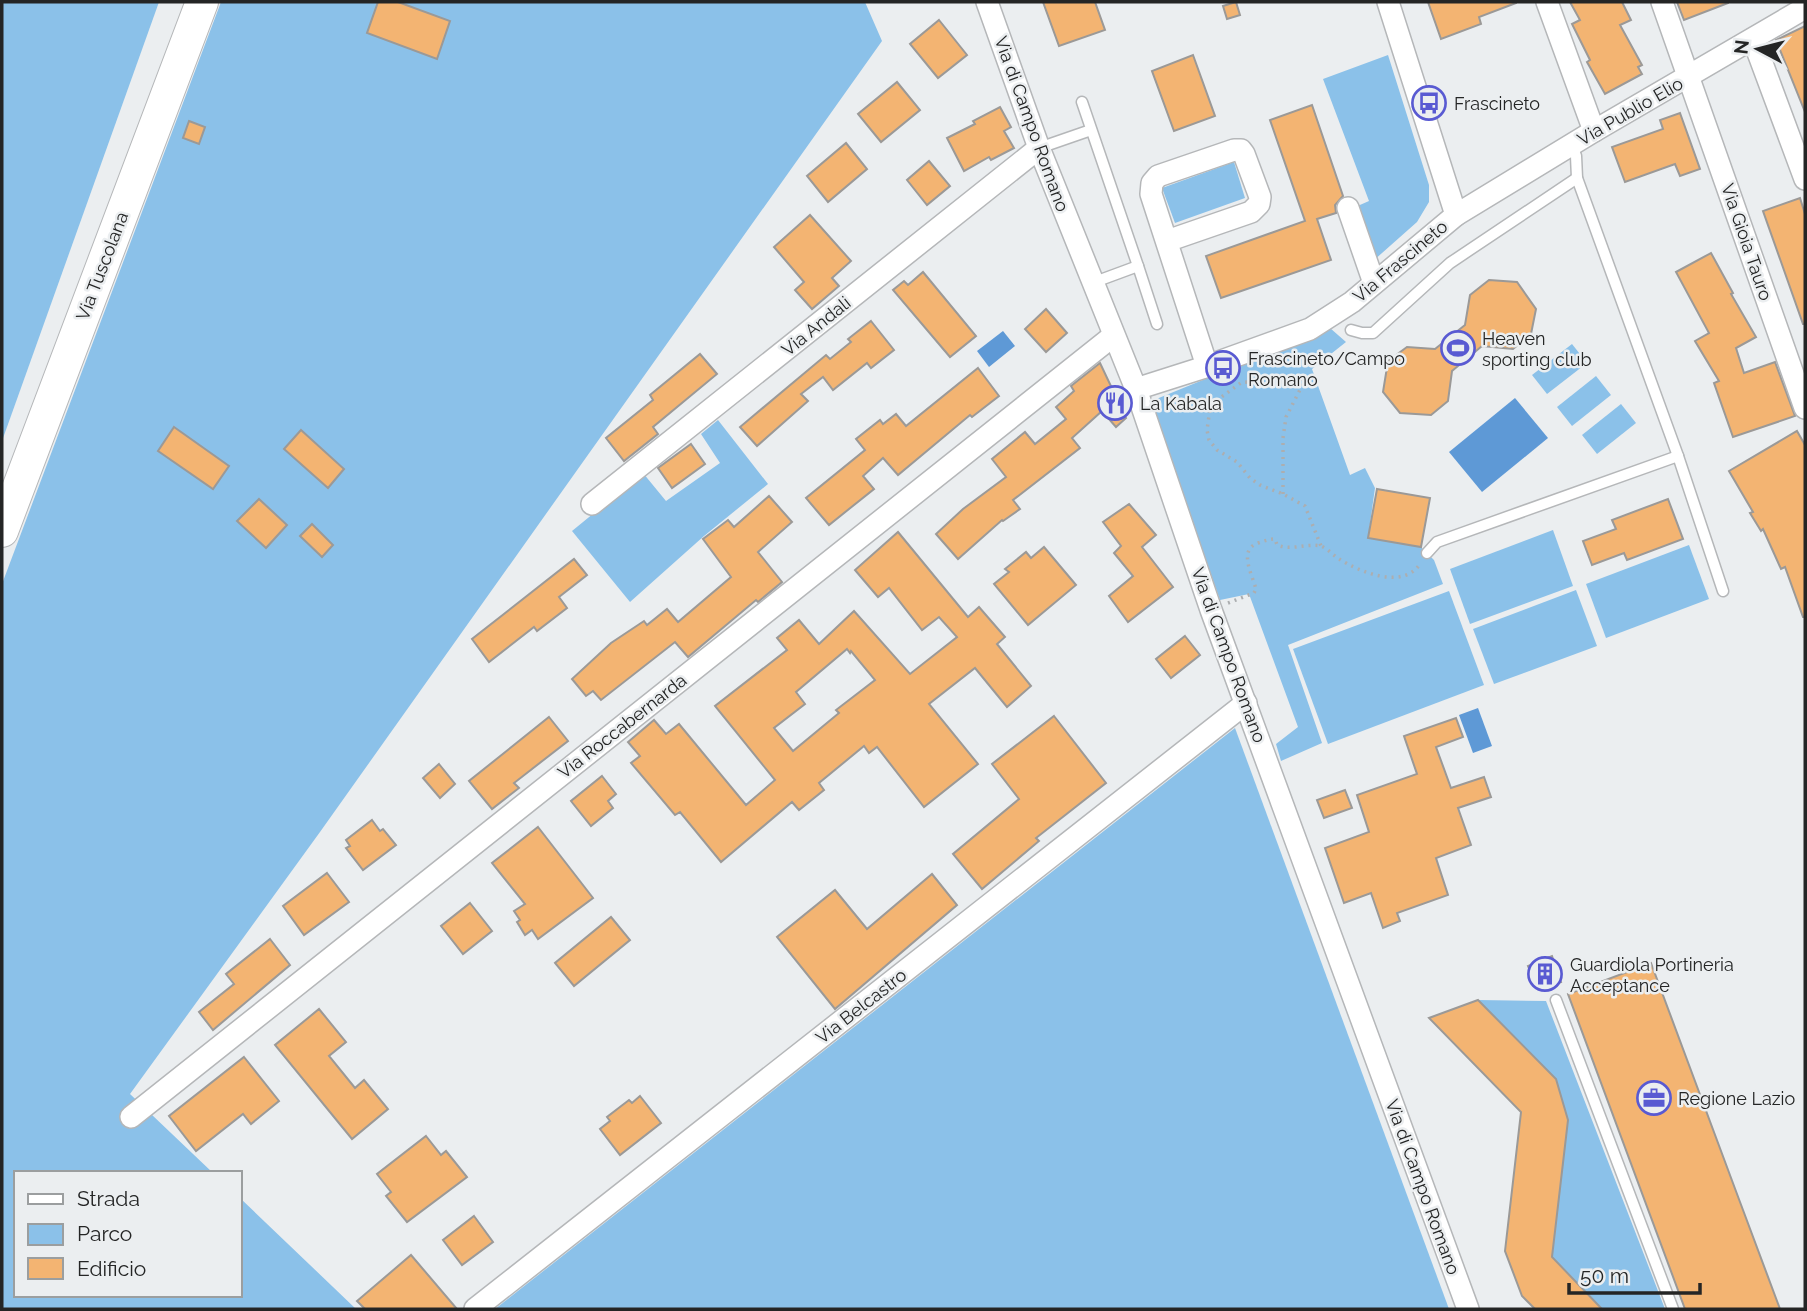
<svg xmlns="http://www.w3.org/2000/svg" width="1807" height="1311" viewBox="0 0 1807 1311" font-family="Raleway,sans-serif">
	<rect width="100%" height="100%" fill="#ebeef0"/>
	<!-- green -->
	<g fill="#8bc1e9">
		<polygon points="2,2 159,2 2,441"/>
		<polygon points="221,2 865,2 882,41 320,832 130,1094 213,1173 16,1173 16,1295 240,1295 240,1198 356,1309 2,1309 2,584"/>
		<polygon points="1388,55 1429,185 1429,202 1417,222 1373,261 1353,208 1369,201 1323,79"/>
		<polygon points="1234,162 1245,198 1175,223 1162,188"/>
		<polygon points="1330,328 1346,342 1312,369 1350,475 1365,468 1375,488 1368,538 1421,547 1434,560 1443,584 1288,645 1322,743 1281,761 1276,744 1298,727 1249,594 1220,600 1149,402"/>
		<polygon points="1572,344 1587,363 1547,394 1532,375"/>
		<polygon points="1596,376 1611,395 1572,426 1557,407"/>
		<polygon points="1621,404 1636,423 1597,454 1582,435"/>
		<polygon points="718,420 768,484 704,536 630,602 572,531 643,473 666,501 720,463 701,434"/>
		<polygon points="1553,530 1573,586 1470,624 1450,569"/>
		<polygon points="1689,545 1709,599 1606,638 1586,584"/>
		<polygon points="1576,590 1597,646 1494,684 1473,629"/>
		<polygon points="1449,591 1484,685 1328,744 1293,649"/>
		<polygon points="1235,728 1449,1309 495,1309"/>
		<polygon points="1478,1000 1546,1001 1665,1309 1602,1309 1552,1257 1568,1120 1555,1079"/>
	</g>
	<!-- water -->
	<g fill="#5e99d6">
		<polygon points="1003,331 1015,346 989,367 977,351"/>
		<polygon points="1515,398 1548,438 1482,492 1449,452"/>
		<polygon points="1478,708 1492,746 1473,753 1459,715"/>
	</g>
	<!-- building -->
	<g fill="#f3b472" stroke="#9b9997" stroke-width="2" fill-rule="evenodd">
		<polygon points="378,2 398,2 450,21 437,59 367,33"/>
		<polygon points="1043,2 1095,2 1105,30 1059,46"/>
		<polygon points="1236,2 1240,15 1227,19 1223,6"/>
		<polygon points="1428,2 1516,2 1516,3 1479,17 1481,24 1441,39"/>
		<polygon points="1570,2 1622,2 1631,20 1620,25 1642,65 1638,67 1642,74 1605,94 1587,62 1590,60 1572,24 1580,20"/>
		<polygon points="1677,2 1728,2 1728,3 1684,20"/>
		<polygon points="939,20 967,55 938,78 910,44"/>
		<polygon points="1805,26 1805,112 1776,40"/>
		<polygon points="1193,55 1215,116 1174,131 1152,71"/>
		<polygon points="897,82 920,110 881,142 858,114"/>
		<polygon points="1312,105 1343,196 1335,205 1336,213 1317,219 1331,260 1221,298 1206,256 1305,221 1270,120"/>
		<polygon points="1000,107 1011,127 1004,131 1014,148 991,160 989,157 964,171 947,138 975,124 973,121"/>
		<polygon points="1680,113 1700,169 1680,176 1675,164 1625,182 1612,147 1663,129 1660,120"/>
		<polygon points="189,121 205,127 199,144 183,138"/>
		<polygon points="846,143 867,169 828,202 807,176"/>
		<polygon points="929,161 950,186 927,205 907,180"/>
		<polygon points="1800,198 1805,214 1805,324 1803,324 1763,211"/>
		<polygon points="810,215 851,261 832,278 839,286 812,309 795,290 804,282 774,247"/>
		<polygon points="1711,253 1733,293 1731,294 1756,337 1736,348 1744,373 1775,362 1795,416 1733,437 1714,383 1719,381 1695,341 1709,333 1676,272"/>
		<polygon points="923,272 976,336 950,357 893,290 904,281 908,285"/>
		<polygon points="1489,280 1517,282 1536,309 1531,334 1513,349 1482,346 1452,371 1448,401 1431,415 1400,413 1383,392 1388,361 1407,347 1435,349 1465,325 1470,295"/>
		<polygon points="1046,309 1067,333 1046,352 1025,329"/>
		<polygon points="871,321 894,350 871,368 867,363 833,390 823,377 801,394 808,401 757,446 740,427 826,355 830,359 851,342 848,339"/>
		<polygon points="700,354 717,374 653,427 658,434 624,461 606,438 653,400 650,395"/>
		<polygon points="1100,363 1126,418 1116,427 1102,411 1072,438 1080,448 1013,500 1020,509 1003,521 1002,520 958,559 936,534 963,509 1006,477 992,459 1025,432 1035,444 1066,419 1056,407 1074,391 1071,386"/>
		<polygon points="978,368 999,396 972,417 970,415 898,475 883,458 863,476 874,489 829,525 806,498 865,450 856,439 880,420 883,424 896,414 906,426"/>
		<polygon points="174,427 229,466 213,489 158,451"/>
		<polygon points="301,430 344,469 328,488 284,449"/>
		<polygon points="1797,431 1805,445 1805,617 1803,617 1785,567 1781,569 1763,529 1761,531 1750,513 1753,512 1729,471"/>
		<polygon points="691,444 705,464 672,488 658,468"/>
		<polygon points="1377,489 1430,498 1421,547 1368,538"/>
		<polygon points="769,496 792,522 758,552 782,582 758,602 756,600 688,657 675,642 601,700 593,691 586,696 572,679 611,643 644,621 647,625 667,609 678,622 731,577 703,539 728,520 734,527"/>
		<polygon points="259,499 287,525 266,548 237,521"/>
		<polygon points="1668,499 1683,539 1627,560 1624,553 1592,565 1583,541 1616,529 1612,520"/>
		<polygon points="1129,504 1156,535 1142,547 1173,587 1128,622 1109,596 1133,576 1114,553 1121,546 1103,522"/>
		<polygon points="312,524 333,545 322,557 300,536"/>
		<path d="M 898,532 L 968,617 L 979,607 L 1005,637 L 997,644 L 1031,686 L 1007,707 L 975,668 L 929,704 L 978,764 L 924,807 L 877,747 L 869,753 L 864,746 L 819,783 L 824,790 L 799,810 L 792,802 L 721,862 L 680,812 L 675,815 L 631,763 L 640,756 L 628,742 L 654,720 L 666,734 L 679,724 L 746,805 L 775,780 L 715,706 L 787,650 L 777,638 L 799,620 L 819,644 L 854,611 L 910,674 L 957,637 L 939,617 L 922,630 L 889,588 L 878,597 L 855,570 ZM 847,649 L 850,653 L 851,651 L 875,680 L 836,710 L 839,713 L 793,751 L 774,728 L 805,704 L 796,692 Z"/>
		<polygon points="1044,547 1076,585 1028,625 994,584 1009,572 1005,569 1026,552 1031,558"/>
		<polygon points="574,559 587,575 559,597 567,608 537,631 534,627 489,662 472,639"/>
		<polygon points="1185,636 1200,655 1171,678 1156,659"/>
		<polygon points="1054,716 1106,783 1036,838 1039,841 982,889 953,854 1019,799 992,764"/>
		<polygon points="549,717 568,741 514,783 519,788 492,809 469,781"/>
		<polygon points="1456,718 1463,737 1436,747 1451,788 1484,777 1491,797 1458,808 1471,845 1436,858 1448,895 1397,913 1400,921 1383,928 1371,893 1344,903 1325,848 1369,832 1357,795 1417,774 1404,736"/>
		<polygon points="439,764 455,784 440,798 423,778"/>
		<polygon points="602,776 616,794 608,801 613,808 591,826 571,801"/>
		<polygon points="1345,790 1352,808 1324,818 1317,800"/>
		<polygon points="372,820 380,831 383,829 396,845 363,870 346,848 350,846 346,840"/>
		<polygon points="538,827 593,898 538,939 532,930 525,935 517,922 520,920 514,911 525,904 492,863"/>
		<polygon points="327,873 349,902 304,935 283,906"/>
		<polygon points="932,874 957,905 835,1009 777,937 835,890 867,929"/>
		<polygon points="470,903 492,931 463,954 441,926"/>
		<polygon points="611,917 630,940 574,986 555,963"/>
		<polygon points="270,939 290,965 213,1030 199,1012 234,984 226,974"/>
		<polygon points="1552,956 1561,982 1538,989 1528,966"/>
		<polygon points="1651,963 1740,1202 1780,1309 1685,1309 1568,994"/>
		<polygon points="1478,1000 1556,1079 1568,1120 1552,1257 1602,1309 1535,1309 1522,1296 1505,1251 1521,1112 1429,1018"/>
		<polygon points="319,1009 346,1042 329,1056 355,1088 364,1080 388,1109 352,1139 275,1045"/>
		<polygon points="244,1057 279,1101 251,1124 243,1114 196,1151 169,1116"/>
		<polygon points="640,1096 661,1123 620,1155 600,1129 610,1121 607,1117 629,1100 632,1103"/>
		<polygon points="426,1136 441,1155 446,1151 467,1177 407,1222 386,1196 391,1192 377,1174"/>
		<polygon points="474,1216 493,1242 462,1265 443,1240"/>
		<polygon points="411,1255 457,1309 365,1309 357,1301"/>
	</g>
	<g fill="none" stroke-linecap="round" stroke-linejoin="round">
		<!-- service casing -->
		<g stroke="#b5b7b9" stroke-width="13">
			<g id="service">
				<polyline points="1082,102 1138,266 1092,283"/>
				<polyline points="1572,145 1576,156 1577,178 1678,456 1723,591"/>
				<polyline points="1039,148 1091,130"/>
				<polyline points="1138,266 1157,324"/>
				<polyline points="1351,330 1362,333 1373,333 1450,263 1577,178"/>
				<polyline points="1427,553 1437,542 1678,456"/>
				<polyline points="1556,1000 1673,1309"/>
			</g>
		</g>
		<!-- minor casing -->
		<g stroke="#b5b7b9" stroke-width="24">
			<g id="minor">
				<polyline points="987,2 1039,148 1136,389 1211,610 1468,1309"/>
				<polyline points="1547,2 1594,131"/>
				<polyline points="1662,2 1805,408"/>
				<polyline points="1753,39 1805,179"/>
				<polyline points="1348,208 1374,283"/>
				<polyline points="1456,215 1594,131 1805,8"/>
				<polyline points="1167,241 1251,212 1259,204 1260,197 1244,154 1241,150 1234,150 1158,176 1152,183 1151,194 1207,366"/>
				<polyline points="1136,389 1202,368 1310,329 1352,302 1456,215 1388,2"/>
				<polyline points="592,504 1039,148"/>
				<polyline points="131,1117 1113,336"/>
				<polyline points="475,1309 1246,703"/>
			</g>
		</g>
		<!-- primary casing -->
		<g stroke="#b5b7b9" stroke-width="34">
			<polyline id="primary" points="2,531 202,2"/>
		</g>
		<!-- path -->
		<g stroke="#acaeb0" stroke-width="3.5" stroke-dasharray="2 5" stroke-linecap="butt">
			<polyline points="1283,494 1283,438 1286,417 1304,382 1301,379 1274,383 1242,382 1216,401 1210,409 1207,430 1209,440 1217,450 1237,462 1250,478 1260,485 1283,494 1305,506 1321,546"/>
			<path d="M 1228,603 L 1254,593 L 1256,589 C 1252,574 1238,550 1258,543 C 1265,541 1268,539 1275,539 L 1277,545 C 1292,551 1306,543 1321,546 C 1327,548 1334,556 1339,559 C 1360,572 1403,590 1420,564"/>
		</g>
		<!-- service -->
		<use href="#service" stroke="#fff" stroke-width="10"/>
		<!-- minor -->
		<use href="#minor" stroke="#fff" stroke-width="21"/>
		<!-- primary -->
		<use href="#primary" stroke="#fff" stroke-width="32"/>
	</g>
	<!-- icons -->
	<defs>
		<g id="bus-ring" transform="scale(1.75)"><circle r="9.5" fill="#ebeef0" stroke="#595ad2" stroke-width="1.5"/><path d="M-5-6H5V4H4V6H2V4H-2V6H-4V4H-5ZM-3.5-4V0h7V-4ZM-3.5 1.2v1.5H-2V1.2ZM2 1.2v1.5H3.5V1.2Z" fill="#595ad2"/></g>
		<g id="stadium-ring" transform="scale(1.75)"><circle r="9.5" fill="#ebeef0" stroke="#595ad2" stroke-width="1.5"/><path d="M0-5a6.5 5 0 1 0 0 10a6.5 5 0 1 0 0-10ZM-3.5-1.8h7v3.6h-7Z" fill="#595ad2"/></g>
		<g id="restaurant-ring" transform="scale(1.75)"><circle r="9.5" fill="#ebeef0" stroke="#595ad2" stroke-width="1.5"/><path d="M-5-6h1v4h1v-4h1v4h1v-4h1v5L-1.5 .5V6h-2V.5L-5-1ZM5-6V6H3V1.5H1.5Q1.5-4 5-6Z" fill="#595ad2"/></g>
		<g id="building-ring" transform="scale(1.75)"><circle r="9.5" fill="#ebeef0" stroke="#595ad2" stroke-width="1.5"/><path d="M-4-6H4V6H1V3H-1V6H-4ZM-2.5-4.3h1.7v1.8h-1.7ZM.8-4.3h1.7v1.8H.8ZM-2.5-1h1.7V.8h-1.7ZM.8-1h1.7V.8H.8Z" fill="#595ad2"/></g>
		<g id="office-ring" transform="scale(1.75)"><circle r="9.5" fill="#ebeef0" stroke="#595ad2" stroke-width="1.5"/><path d="M-6-3h4V-5.5h4V-3h4V5H-6ZM-1-4.5V-3h2v-1.5ZM-6 0V1H6V0Z" fill="#595ad2"/></g>
	</defs>
	<g fill-rule="evenodd">
		<use href="#bus-ring" x="1429" y="103"/>
		<use href="#stadium-ring" x="1458" y="348"/>
		<use href="#bus-ring" x="1223" y="368"/>
		<use href="#restaurant-ring" x="1115" y="403"/>
		<use href="#building-ring" x="1545" y="974"/>
		<use href="#office-ring" x="1654" y="1098"/>
	</g>
	<g text-anchor="middle" dominant-baseline="central" stroke-width="5" stroke-linejoin="round" paint-order="stroke">
		<!-- poi labels -->
		<g font-size="18" fill="#242525" stroke="#ebeef0" text-anchor="start">
			<text x="1454" y="103">Frascineto</text>
			<text x="1482" y="338">Heaven<tspan x="1482" dy="21">sporting club</tspan></text>
			<text x="1248" y="358">Frascineto/Campo<tspan x="1248" dy="21">Romano</tspan></text>
			<text x="1140" y="403">La Kabala</text>
			<text x="1570" y="964">Guardiola Portineria<tspan x="1570" dy="21">Acceptance</tspan></text>
			<text x="1678" y="1098">Regione Lazio</text>
		</g>
		<!-- street labels -->
		<g font-size="18" fill="#242525" stroke="#ebeef0">
			<text transform="translate(1630 111) rotate(-30)">Via Publio Elio</text>
			<text transform="translate(1032 124) rotate(70)">Via di Campo Romano</text>
			<text transform="translate(1747 242) rotate(71)">Via Gioia Tauro</text>
			<text transform="translate(1400 261) rotate(-40)">Via Frascineto</text>
			<text transform="translate(102 266) rotate(-69)">Via Tuscolana</text>
			<text transform="translate(816 326) rotate(-39)">Via Andali</text>
			<text transform="translate(1229 655) rotate(70)">Via di Campo Romano</text>
			<text transform="translate(622 726) rotate(-38)">Via Roccabernarda</text>
			<text transform="translate(861 1006) rotate(-38)">Via Belcastro</text>
			<text transform="translate(1423 1187) rotate(70)">Via di Campo Romano</text>
		</g>
	</g>
	<!-- border -->
	<rect width="1807" height="1311" fill="none" stroke="#242525" stroke-width="7"/>
	<!-- legend -->
	<rect x="14" y="1171" width="228" height="126" fill="#ebeef0" stroke="#9b9e9f" stroke-width="2"/>
	<rect x="28" y="1194" width="35" height="10" fill="#ffffff" stroke="#9b9e9f" stroke-width="2"/>
	<text x="77" y="1206" font-size="21" fill="#242525">Strada</text>
	<rect x="28" y="1224" width="35" height="21" fill="#8bc1e9" stroke="#9b9e9f" stroke-width="2"/>
	<text x="77" y="1241" font-size="21" fill="#242525">Parco</text>
	<rect x="28" y="1258" width="35" height="21" fill="#f3b472" stroke="#9b9e9f" stroke-width="2"/>
	<text x="77" y="1276" font-size="21" fill="#242525">Edificio</text>
	<!-- north arrow -->
	<g transform="translate(1758 49) rotate(277)" stroke="#ebeef0" stroke-width="5" paint-order="stroke">
	<path d="M0-5L12 26L0 18L-12 26Z" fill="#242525"/>
	<text y="-10" font-size="19" font-weight="bold" text-anchor="middle" fill="#242525">N</text>
	</g>
	<!-- scale -->
	<path d="M1569 1283v10h131v-10" fill="none" stroke="#242525" stroke-width="3.5"/>
	<text x="1580" y="1283" font-size="21" fill="#242525" stroke="#ebeef0" stroke-width="5" paint-order="stroke">50 m</text>
</svg>
